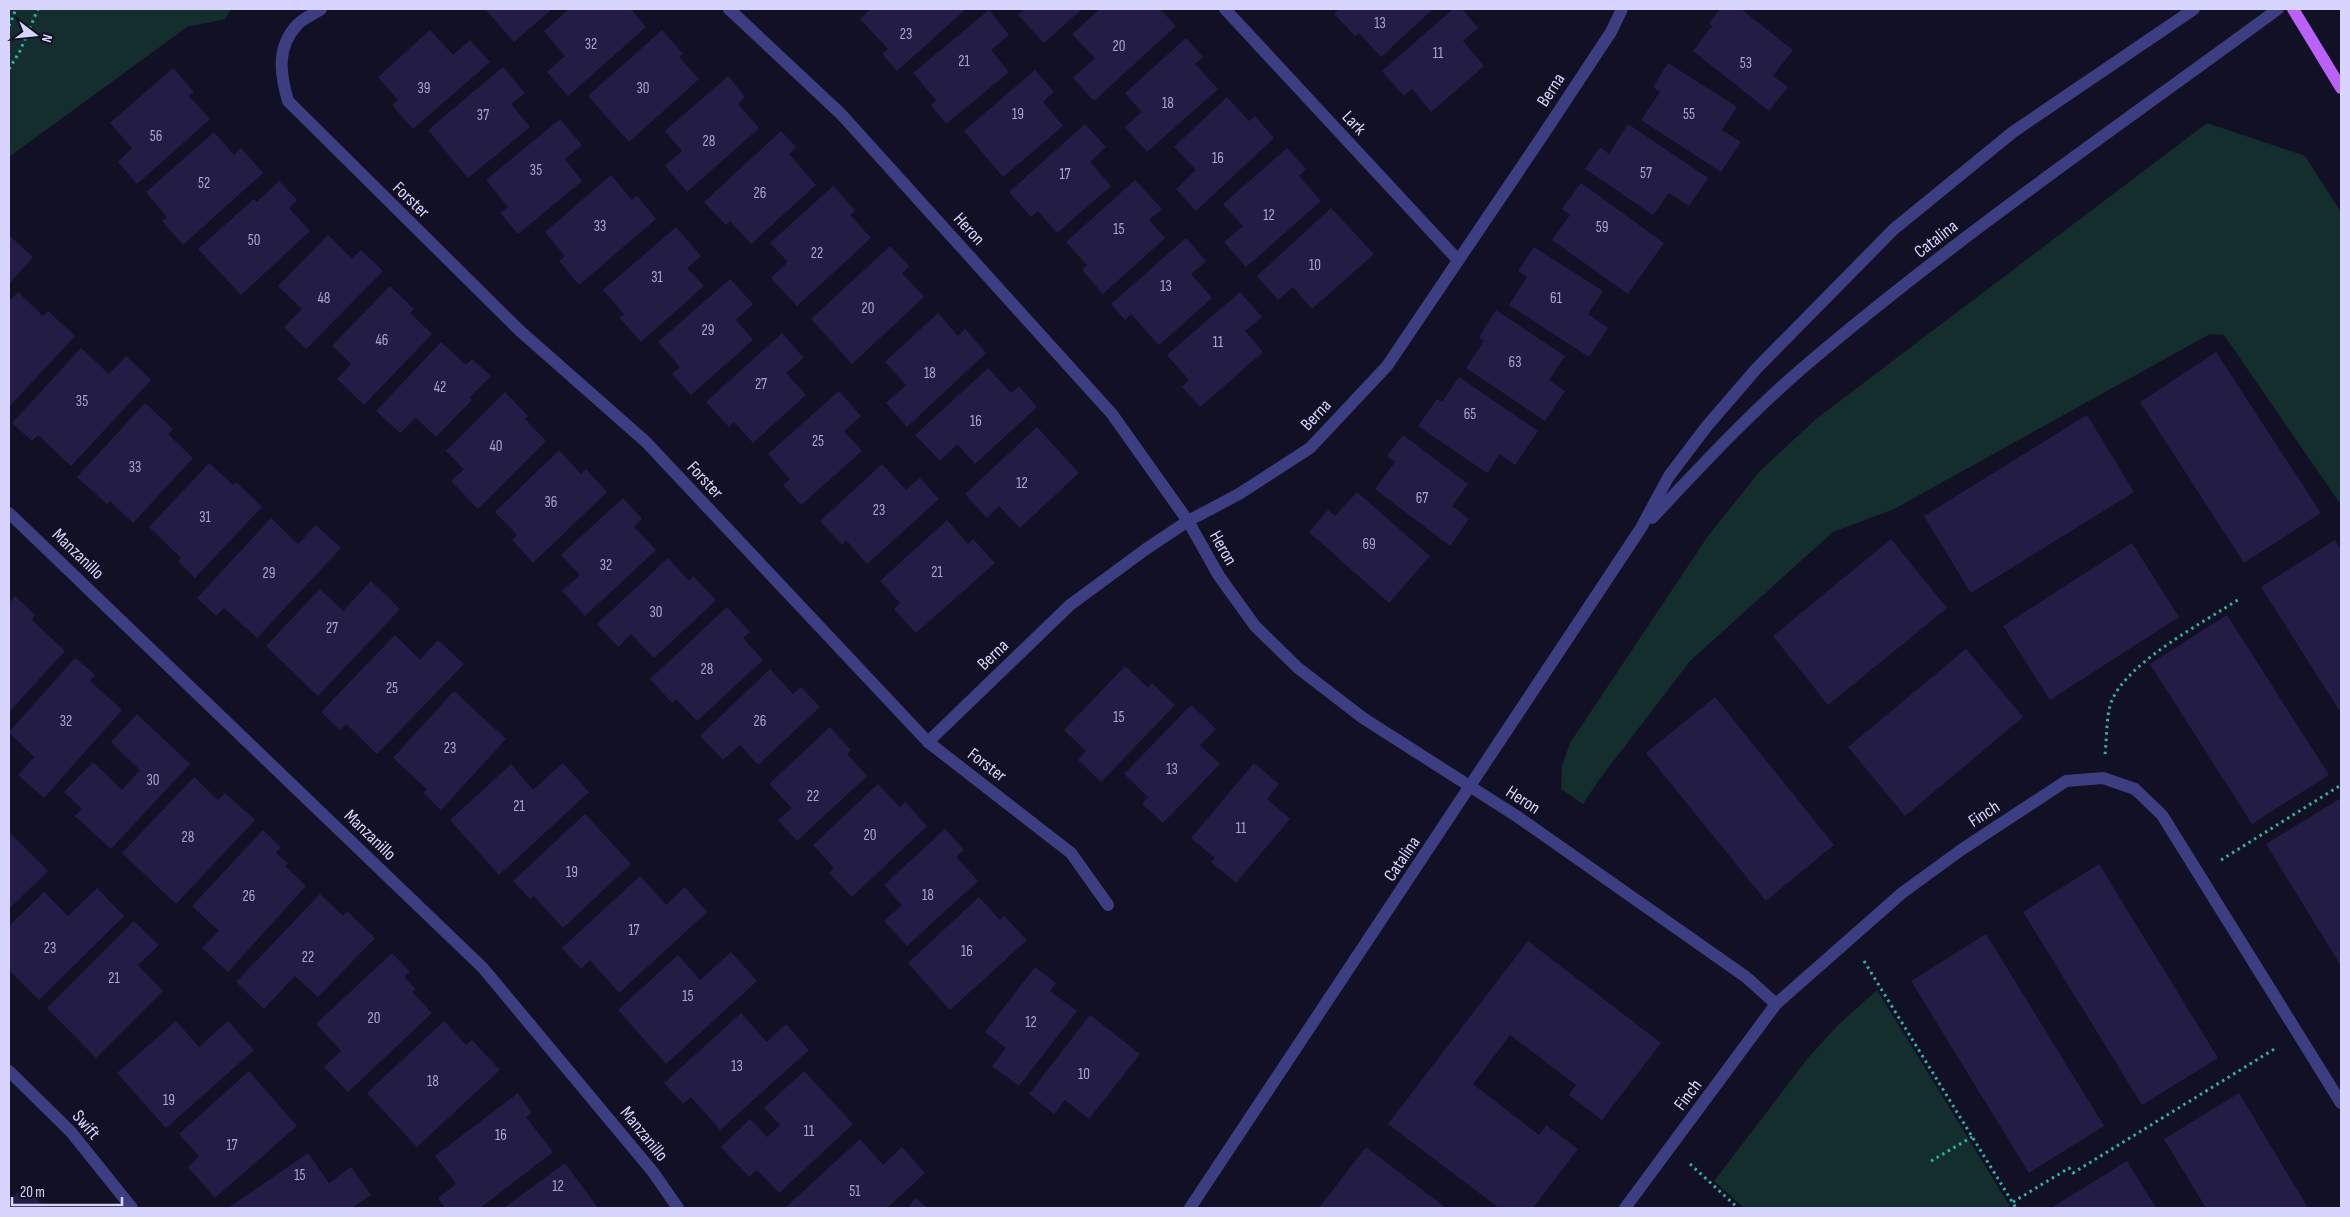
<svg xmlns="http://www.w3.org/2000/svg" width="2350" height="1217" viewBox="0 0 2350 1217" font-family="'Sofia Sans Condensed',sans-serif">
	<rect width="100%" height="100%" fill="#121024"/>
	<!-- green -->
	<g fill="#132e2c">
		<polygon points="9,9 231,9 225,19 187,27 9,157"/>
		<polygon points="2207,123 2305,156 2341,212 2341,505 2224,335 2210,334 1894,509 1833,532 1690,661 1599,780 1583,804 1561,789 1562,766 1570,743 1708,536 1760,471 1816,419"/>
		<polygon points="1877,990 2011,1208 1744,1208 1714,1181 1808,1058 1838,1025"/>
	</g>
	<!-- building -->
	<g fill="#231c44">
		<polygon points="485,9 552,9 514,42"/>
		<polygon points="569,9 631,9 646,27 568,96 547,72 565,56 544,31"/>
		<polygon points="871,9 966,9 897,71 882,54 888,49 860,19"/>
		<polygon points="1024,9 1082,9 1044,43 1018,15"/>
		<polygon points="1100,9 1160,9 1176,26 1094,101 1073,78 1095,58 1072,34"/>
		<polygon points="1339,9 1433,9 1381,57 1359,33 1355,36 1334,14"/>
		<polygon points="1453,9 1462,9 1478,28 1463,41 1484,66 1431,112 1412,89 1404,96 1382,71"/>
		<polygon points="1720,9 1741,9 1793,50 1773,76 1788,87 1769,111 1693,51 1712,26 1709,23"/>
		<polygon points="989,10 1009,35 991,50 1009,72 946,124 931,105 936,100 913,73"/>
		<polygon points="430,30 453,55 470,40 490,62 413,129 392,105 398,100 378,77"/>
		<polygon points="662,30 683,54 679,57 699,79 629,142 588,96"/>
		<polygon points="1186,38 1203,57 1195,64 1218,89 1147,152 1125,127 1142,112 1125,93"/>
		<polygon points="1668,63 1737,107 1722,130 1741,142 1721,172 1641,120 1660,92 1653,87"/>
		<polygon points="503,67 525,93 511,104 530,127 468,178 428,130"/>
		<polygon points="173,68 194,92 189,96 210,119 137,184 118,162 132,148 110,123"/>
		<polygon points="1035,70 1054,92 1043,102 1063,126 1003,177 964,131"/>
		<polygon points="728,76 745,97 738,104 759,128 687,192 665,166 682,151 665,131"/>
		<polygon points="1227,97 1249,121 1255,116 1274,138 1196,211 1176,189 1196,170 1174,147"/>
		<polygon points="560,119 582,145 565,159 582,181 518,234 500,213 508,207 486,180"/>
		<polygon points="1085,124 1106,147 1090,162 1111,186 1057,233 1038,211 1031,217 1009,192"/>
		<polygon points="1628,124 1708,178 1689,206 1669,193 1653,215 1585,169 1600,147 1609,154"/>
		<polygon points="781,131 796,147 789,154 816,185 751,244 730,221 726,225 704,202"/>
		<polygon points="214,132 234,155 241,148 263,173 183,245 162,221 167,217 146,192"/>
		<polygon points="1287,148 1306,169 1299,176 1321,201 1246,267 1224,242 1243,226 1223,204"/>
		<polygon points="611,175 632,200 637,196 656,219 579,285 559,261 565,256 545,232"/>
		<polygon points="1135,180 1162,209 1149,220 1165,238 1103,294 1082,270 1087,265 1066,242"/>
		<polygon points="279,181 297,200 289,208 310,231 241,295 198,249 254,199 257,202"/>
		<polygon points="1581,183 1664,243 1628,294 1552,240 1570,215 1562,209"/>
		<polygon points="833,186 855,210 850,215 871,238 797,306 771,278 788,262 770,243"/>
		<polygon points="1331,208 1374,254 1312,309 1293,287 1278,300 1257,276"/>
		<polygon points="676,227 701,256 687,268 704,286 641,342 620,318 624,314 603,290"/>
		<polygon points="9,235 33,257 9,284"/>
		<polygon points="328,235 352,259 361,250 383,271 306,349 284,327 302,309 278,286"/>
		<polygon points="1186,238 1206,261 1191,274 1212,298 1159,345 1131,314 1125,320 1111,304"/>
		<polygon points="890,246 909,266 902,273 924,297 852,364 811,319"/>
		<polygon points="1534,247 1603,291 1588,314 1608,328 1589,357 1509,305 1527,277 1518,271"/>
		<polygon points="730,279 753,304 736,320 753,340 691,395 672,374 680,367 658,342"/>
		<polygon points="390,286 414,309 410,313 432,334 364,405 337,379 351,364 332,346"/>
		<polygon points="18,292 43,316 48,311 75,336 9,407 9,302"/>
		<polygon points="1240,292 1262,317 1245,331 1263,352 1200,407 1182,387 1189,380 1167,355"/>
		<polygon points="1496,310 1565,356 1549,380 1565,391 1545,421 1466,368 1484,341 1479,337"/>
		<polygon points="938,313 958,336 965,329 986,353 907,427 886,403 906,385 885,362"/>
		<polygon points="782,333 804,358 786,373 806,395 753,443 734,422 729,427 706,402"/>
		<polygon points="441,342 466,365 472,359 491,376 470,397 472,400 436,437 416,418 400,433 376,411"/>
		<polygon points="81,348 109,374 126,356 151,380 71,466 38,435 32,441 12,423"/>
		<polygon points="2216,352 2321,513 2244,563 2140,402"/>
		<polygon points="988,368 1011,393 1019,386 1037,407 975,464 957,444 940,461 915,435"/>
		<polygon points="1459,377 1538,431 1515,465 1500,454 1487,473 1418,426 1437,399 1442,402"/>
		<polygon points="839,391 861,416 844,431 862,451 801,505 783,485 790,479 768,454"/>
		<polygon points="505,392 528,416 525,419 546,441 478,509 451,481 464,469 446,451"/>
		<polygon points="145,403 173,429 168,434 193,458 133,523 110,501 107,504 77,477"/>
		<polygon points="2087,415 2134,492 1971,593 1924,516"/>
		<polygon points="1037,427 1079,473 1020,528 999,506 987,518 965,494"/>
		<polygon points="1403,435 1468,484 1452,506 1469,519 1450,546 1375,489 1395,462 1387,456"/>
		<polygon points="559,450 581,474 586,469 607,492 533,563 512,540 517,535 495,512"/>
		<polygon points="209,463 233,485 236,482 262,507 195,578 178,561 181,558 149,527"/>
		<polygon points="882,464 906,490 920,478 939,499 867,564 846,540 842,545 820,521"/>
		<polygon points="1357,492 1430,556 1389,603 1309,532 1328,510 1335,516"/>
		<polygon points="623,498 642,519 634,527 656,550 585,616 562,591 580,575 561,555"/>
		<polygon points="271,518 298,544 316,525 341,548 257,638 224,608 216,616 197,598"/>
		<polygon points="947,520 968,544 973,539 995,563 916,633 894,609 900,603 880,581"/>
		<polygon points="1891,539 1947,608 1828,705 1773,636"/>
		<polygon points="2335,540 2341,550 2341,713 2261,587"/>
		<polygon points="2132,543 2179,617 2050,700 2003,626"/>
		<polygon points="668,558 689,581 693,576 716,600 654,658 631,634 618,647 597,624"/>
		<polygon points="371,581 400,609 318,696 266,646 320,589 343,611"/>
		<polygon points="15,596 35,615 32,620 65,651 9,712 9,603"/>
		<polygon points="727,607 750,632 743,638 763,660 697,721 676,699 672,703 650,679"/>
		<polygon points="2227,615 2329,775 2252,824 2150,664"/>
		<polygon points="395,635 420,660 438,640 464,664 377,754 346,724 340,730 321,712"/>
		<polygon points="1966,649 2023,717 1905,816 1848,747"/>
		<polygon points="75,658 95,675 90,681 122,710 44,798 18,775 34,757 9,732"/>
		<polygon points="1125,666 1148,688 1152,683 1175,705 1101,782 1078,760 1086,751 1064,730"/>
		<polygon points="770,669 793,694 801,687 820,707 758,765 740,745 723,760 700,736"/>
		<polygon points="454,691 506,739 441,810 423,793 427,789 393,758"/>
		<polygon points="1715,697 1834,845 1766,901 1646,753"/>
		<polygon points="1191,705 1216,729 1200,745 1220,764 1163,823 1142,804 1148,797 1124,774"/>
		<polygon points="137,714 190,764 111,849 75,816 82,809 64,792 93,762 122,790 140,770 111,742"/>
		<polygon points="830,727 851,750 847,754 867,776 797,841 778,820 792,808 769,784"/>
		<polygon points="563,763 589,792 499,875 450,820 511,764 533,790"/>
		<polygon points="1254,763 1279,784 1267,799 1290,819 1236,883 1211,862 1215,858 1191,838"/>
		<polygon points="194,777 218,800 225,793 255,820 176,904 122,853"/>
		<polygon points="878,784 900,807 905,802 927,826 852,897 829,873 834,868 813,845"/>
		<polygon points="2341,798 2341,966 2266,844"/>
		<polygon points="585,814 631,864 563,928 534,896 530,899 513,881"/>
		<polygon points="945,829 964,850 956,857 978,881 907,946 884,921 902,905 884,885"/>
		<polygon points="263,830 281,847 276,853 288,863 285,866 306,886 228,972 202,948 219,931 192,906"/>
		<polygon points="9,832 48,871 9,909"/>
		<polygon points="2099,864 2218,1058 2142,1105 2023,912"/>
		<polygon points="640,876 666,905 685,887 707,912 619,993 590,960 581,969 562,948"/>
		<polygon points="97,888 124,916 39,1000 9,970 9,926 44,892 68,916"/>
		<polygon points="320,894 343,916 347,911 375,938 318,997 295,976 264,1009 236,982"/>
		<polygon points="979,897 1000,920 1004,916 1027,940 950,1010 908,963"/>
		<polygon points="134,921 159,945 138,965 163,991 96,1058 47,1008"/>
		<polygon points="1986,934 2104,1126 2029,1173 1911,981"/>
		<polygon points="1528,941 1661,1043 1602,1120 1569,1095 1576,1085 1510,1035 1473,1084 1539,1135 1546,1125 1578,1149 1533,1208 1499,1208 1388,1124"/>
		<polygon points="731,952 757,981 666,1064 618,1010 678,955 700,980"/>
		<polygon points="392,953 410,972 404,977 416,989 412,992 432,1013 348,1092 324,1067 341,1051 316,1024"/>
		<polygon points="1035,967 1056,983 1050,991 1077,1011 1019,1086 992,1066 1006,1048 985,1032"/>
		<polygon points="741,1013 767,1042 786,1024 809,1050 720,1130 691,1097 683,1104 664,1083"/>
		<polygon points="1090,1015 1140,1054 1089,1119 1065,1100 1054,1114 1029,1094"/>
		<polygon points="176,1021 199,1047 228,1021 254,1050 166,1128 117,1073"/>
		<polygon points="444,1021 466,1045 472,1040 500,1070 417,1147 367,1093"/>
		<polygon points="249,1071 297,1126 215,1198 188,1167 199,1156 179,1134"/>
		<polygon points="804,1071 853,1124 779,1193 757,1170 749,1177 721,1147 750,1119 767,1137 780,1125 764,1108"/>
		<polygon points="518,1093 532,1113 526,1117 553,1152 480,1208 445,1208 438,1198 456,1184 435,1156"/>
		<polygon points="2239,1093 2308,1208 2206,1208 2164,1139"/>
		<polygon points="860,1139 883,1165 902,1147 925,1173 887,1208 785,1208"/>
		<polygon points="1366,1147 1446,1208 1319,1208"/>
		<polygon points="308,1153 329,1183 351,1167 371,1195 352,1208 228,1208"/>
		<polygon points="2127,1161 2156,1208 2051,1208"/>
		<polygon points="565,1163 598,1208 504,1208"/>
		<polygon points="25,1186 46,1208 9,1208 9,1201"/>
		<polygon points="915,1198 928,1208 908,1208"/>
	</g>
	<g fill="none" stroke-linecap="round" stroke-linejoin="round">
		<!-- path -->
		<g stroke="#34b1a4" stroke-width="3" stroke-dasharray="2.5 4" stroke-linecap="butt">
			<polyline points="9,26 16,9"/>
			<polyline points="9,69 20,51 38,9"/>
			<path d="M 2105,754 C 2107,739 2106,713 2112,700 C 2129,661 2203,623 2239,599"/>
			<polyline points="2221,860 2341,785"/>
			<polyline points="1864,961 2016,1208"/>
			<polyline points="1931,1161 1972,1137"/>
			<polyline points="1690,1164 1738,1208"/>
			<polyline points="2013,1202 2069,1168 2073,1173 2276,1048"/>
		</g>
		<!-- minor -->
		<g stroke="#3d3d81" stroke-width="12">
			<path d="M 321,9 C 314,14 304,18 298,24 C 276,47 280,73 288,101 L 519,330 L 646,442 L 928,742 L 1071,853 L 1108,905"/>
			<polyline points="729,9 841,114 1112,414 1188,521 1219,576 1255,626 1298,668 1363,718 1518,817 1746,977 1776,1004"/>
			<polyline points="1225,9 1458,260"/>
			<polyline points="9,513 483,968 653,1172 678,1208"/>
			<polyline points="928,742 1070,605 1146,549 1188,521 1239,494 1310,448 1387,366 1543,135 1611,32 1622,9"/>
			<polyline points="9,1071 71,1132 132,1208"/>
			<polyline points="1625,1208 1776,1004 1902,893 1961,850 2066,781 2103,778 2135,789 2162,815 2341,1103"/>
		</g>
		<!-- tertiary -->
		<g stroke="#3d3d81" stroke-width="12">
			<path d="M 1652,518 C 1701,466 1750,413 1805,366 C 1955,238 2119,126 2278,9"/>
			<polyline points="1190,1208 1641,528 1669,476 1707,426 1757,368 1894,229 2013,132 2194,9"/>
		</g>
		<!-- primary -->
		<polyline stroke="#b961f8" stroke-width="12" points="2293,9 2341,88"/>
	</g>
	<g text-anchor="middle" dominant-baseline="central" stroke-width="4" stroke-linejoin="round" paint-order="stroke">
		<!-- number labels -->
		<g font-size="15" fill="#aaa7cf">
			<text x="1380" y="23">13</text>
			<text x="906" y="34">23</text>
			<text x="591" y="44">32</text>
			<text x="1119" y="46">20</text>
			<text x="1438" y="53">11</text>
			<text x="964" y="61">21</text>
			<text x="1746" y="63">53</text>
			<text x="424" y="88">39</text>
			<text x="643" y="88">30</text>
			<text x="1168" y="103">18</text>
			<text x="1018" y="114">19</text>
			<text x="1689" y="114">55</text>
			<text x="483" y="115">37</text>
			<text x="156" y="136">56</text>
			<text x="709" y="141">28</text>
			<text x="1218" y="158">16</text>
			<text x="536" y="170">35</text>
			<text x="1646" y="173">57</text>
			<text x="1065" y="174">17</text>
			<text x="204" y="183">52</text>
			<text x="760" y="193">26</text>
			<text x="1269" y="215">12</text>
			<text x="600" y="226">33</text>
			<text x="1602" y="227">59</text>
			<text x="1119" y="229">15</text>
			<text x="254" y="240">50</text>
			<text x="817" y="253">22</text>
			<text x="1315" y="265">10</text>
			<text x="657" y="277">31</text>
			<text x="1166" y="286">13</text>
			<text x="324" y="298">48</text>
			<text x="1556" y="298">61</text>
			<text x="868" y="308">20</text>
			<text x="708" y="330">29</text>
			<text x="382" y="340">46</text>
			<text x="1218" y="342">11</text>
			<text x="1515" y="362">63</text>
			<text x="930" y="373">18</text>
			<text x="761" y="384">27</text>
			<text x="440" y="387">42</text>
			<text x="82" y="401">35</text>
			<text x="1470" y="414">65</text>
			<text x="976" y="421">16</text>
			<text x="818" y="441">25</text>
			<text x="496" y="446">40</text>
			<text x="135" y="467">33</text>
			<text x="1022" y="483">12</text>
			<text x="1422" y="498">67</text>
			<text x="551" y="502">36</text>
			<text x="879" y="510">23</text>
			<text x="205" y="517">31</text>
			<text x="1369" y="544">69</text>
			<text x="606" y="565">32</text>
			<text x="937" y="572">21</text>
			<text x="269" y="573">29</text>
			<text x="656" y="612">30</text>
			<text x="332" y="628">27</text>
			<text x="707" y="669">28</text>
			<text x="392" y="688">25</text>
			<text x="1119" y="717">15</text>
			<text x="66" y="721">32</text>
			<text x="760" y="721">26</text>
			<text x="450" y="748">23</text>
			<text x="1172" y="769">13</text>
			<text x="153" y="780">30</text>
			<text x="813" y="796">22</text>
			<text x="519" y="806">21</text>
			<text x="1241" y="828">11</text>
			<text x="870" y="835">20</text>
			<text x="188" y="837">28</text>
			<text x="572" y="872">19</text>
			<text x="928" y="895">18</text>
			<text x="249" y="896">26</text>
			<text x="634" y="930">17</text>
			<text x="50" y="948">23</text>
			<text x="967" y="951">16</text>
			<text x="308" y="957">22</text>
			<text x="114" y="978">21</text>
			<text x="688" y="996">15</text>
			<text x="374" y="1018">20</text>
			<text x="1031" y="1022">12</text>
			<text x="737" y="1066">13</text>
			<text x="1084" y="1074">10</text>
			<text x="433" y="1081">18</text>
			<text x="169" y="1100">19</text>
			<text x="809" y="1131">11</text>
			<text x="501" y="1135">16</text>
			<text x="232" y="1145">17</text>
			<text x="300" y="1175">15</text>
			<text x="558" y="1186">12</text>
			<text x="855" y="1191">51</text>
		</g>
		<!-- street labels -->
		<g font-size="18" fill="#d7d5fd" stroke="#121024">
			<text transform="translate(1551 90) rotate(-57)">Berna</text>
			<text transform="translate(1354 123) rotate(47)">Lark</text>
			<text transform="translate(411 200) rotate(44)">Forster</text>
			<text transform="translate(969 229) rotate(48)">Heron</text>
			<text transform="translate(1936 239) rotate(-38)">Catalina</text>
			<text transform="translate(1316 415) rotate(-47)">Berna</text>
			<text transform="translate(705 480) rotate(47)">Forster</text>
			<text transform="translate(1223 548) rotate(60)">Heron</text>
			<text transform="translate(78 554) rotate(44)">Manzanillo</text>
			<text transform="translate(993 655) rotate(-44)">Berna</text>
			<text transform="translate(987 765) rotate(37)">Forster</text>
			<text transform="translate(1523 800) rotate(33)">Heron</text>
			<text transform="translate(1984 814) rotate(-33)">Finch</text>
			<text transform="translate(370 835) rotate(44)">Manzanillo</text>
			<text transform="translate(1402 859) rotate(-56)">Catalina</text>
			<text transform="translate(1688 1095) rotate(-53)">Finch</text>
			<text transform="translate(86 1125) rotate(49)">Swift</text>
			<text transform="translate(644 1134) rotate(51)">Manzanillo</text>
		</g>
	</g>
	<!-- border -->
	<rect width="2350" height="1217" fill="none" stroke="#d7d5fd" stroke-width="20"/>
	<!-- north arrow -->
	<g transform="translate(35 35) rotate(106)" stroke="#121024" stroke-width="4" paint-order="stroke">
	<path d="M0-4L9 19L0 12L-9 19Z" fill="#d7d5fd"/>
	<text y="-8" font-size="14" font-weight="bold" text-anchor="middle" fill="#d7d5fd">N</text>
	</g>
	<!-- scale -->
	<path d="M12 1197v8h110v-8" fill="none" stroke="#d7d5fd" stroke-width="2.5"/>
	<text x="20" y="1197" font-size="15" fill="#d7d5fd" stroke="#121024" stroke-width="4" paint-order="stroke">20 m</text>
</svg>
